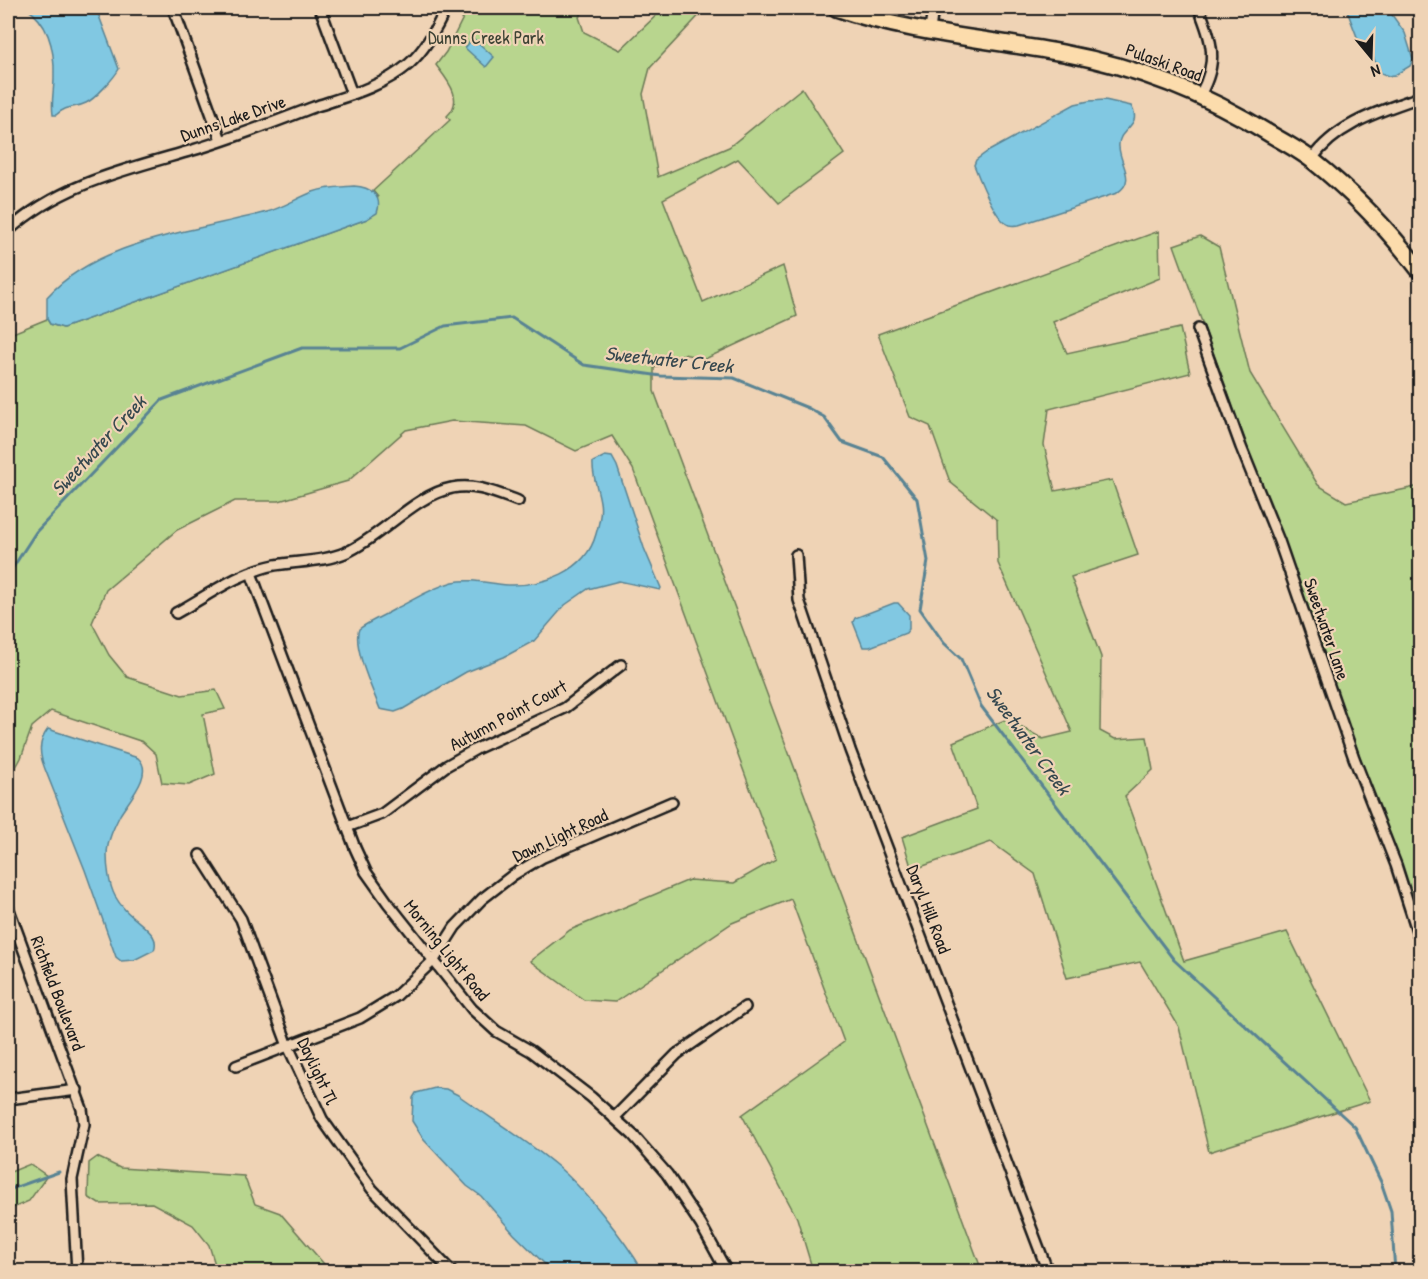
<svg xmlns="http://www.w3.org/2000/svg" width="1428" height="1279" viewBox="0 0 1428 1279" font-family="'Patrick Hand',sans-serif">
	<rect width="100%" height="100%" fill="#efd3b5"/>
	<filter id="ink" filterUnits="userSpaceOnUse"><feTurbulence type="fractalNoise" baseFrequency=".0167" numOctaves="2"/><feDisplacementMap in="SourceGraphic" scale="12" xChannelSelector="R" yChannelSelector="G"/><feConvolveMatrix kernelMatrix="1 2 1 2 8 2 1 2 1" color-interpolation-filters="sRGB"/></filter>
	<g filter="url(#ink)">
		<!-- green -->
		<g fill="#b8d58e" stroke="#6a7855" stroke-width="1.5">
			<path d="M 468,8 L 587,8 L 579,17 L 584,32 L 620,50 L 664,8 L 706,8 L 650,68 L 643,94 L 658,177 L 729,147 L 802,88 L 844,154 L 779,203 L 738,159 L 663,199 L 703,302 L 783,266 L 797,316 L 705,359 L 684,354 L 654,368 L 654,391 L 982,1271 L 813,1271 L 797,1218 L 742,1115 L 844,1042 L 791,899 L 732,923 L 615,1002 L 584,1000 L 530,961 L 570,930 L 689,880 L 734,883 L 776,859 L 633,469 L 612,436 L 576,451 L 526,426 L 452,421 L 406,430 L 348,481 L 279,501 L 235,501 L 177,530 L 106,590 L 92,623 L 109,655 L 127,677 L 182,695 L 216,690 L 225,709 L 203,714 L 215,774 L 189,785 L 162,783 L 156,754 L 143,742 L 51,711 L 32,727 L 21,758 L 8,782 L 8,335 L 47,319 L 50,324 L 63,328 L 367,219 L 378,197 L 373,191 L 450,120 L 447,116 C 465,99 447,80 436,65 L 446,52 Z"/>
			<polygon points="1159,231 1160,278 1053,322 1067,353 1180,328 1190,373 1049,409 1044,445 1055,491 1112,480 1138,555 1071,577 1101,657 1100,731 1115,739 1147,737 1153,770 1125,796 1184,961 1287,932 1370,1101 1209,1152 1179,1027 1140,962 1067,978 1035,874 991,842 912,870 902,837 977,809 953,742 1007,719 1043,739 1072,732 998,563 997,520 950,482 930,426 910,417 878,334"/>
			<polygon points="1200,236 1219,247 1250,373 1318,485 1346,502 1420,486 1420,922 1174,245"/>
			<polygon points="97,1157 120,1168 244,1176 255,1204 280,1213 330,1271 217,1271 209,1245 193,1225 152,1203 99,1204 88,1197 89,1163"/>
			<polygon points="30,1164 47,1176 29,1201 8,1210 8,1173"/>
		</g>
		<!-- water -->
		<g fill="#81c8e2" stroke="#598393" stroke-width="1.5">
			<path d="M 26,8 L 96,8 L 119,69 C 114,78 95,99 86,103 C 74,109 68,104 56,115 L 53,115 C 51,102 54,90 54,78 C 55,51 49,23 26,8 Z"/>
			<polygon points="1346,8 1387,8 1405,33 1413,59 1410,66 1395,75 1388,76 1381,73 1371,53 1359,42"/>
			<polygon points="473,38 494,57 486,67 465,48"/>
			<path d="M 1105,100 L 1131,106 C 1144,127 1117,128 1119,147 C 1120,165 1137,180 1117,193 L 1019,225 C 1016,225 1013,226 1009,225 C 996,221 979,178 974,165 L 976,160 L 987,152 L 1075,104 L 1089,101 Z"/>
			<path d="M 354,186 C 371,187 383,196 377,213 L 367,219 L 63,328 L 50,324 L 47,319 L 47,297 C 100,239 195,232 267,212 C 284,207 297,198 313,192 C 326,187 341,187 354,186 Z"/>
			<path d="M 605,456 L 612,457 L 617,466 L 644,548 L 661,588 L 660,590 L 619,581 L 588,589 L 565,605 L 534,641 L 504,657 L 466,672 L 403,709 L 395,712 L 380,709 C 373,691 352,646 359,629 C 370,621 383,616 395,609 C 415,599 431,588 453,582 C 472,578 489,584 508,585 C 543,586 586,572 596,534 C 599,524 602,512 600,502 C 598,488 592,476 593,462 Z"/>
			<polygon points="894,603 898,603 909,615 909,629 906,633 870,647 863,647 853,622 855,618"/>
			<path d="M 48,729 L 138,758 C 155,773 128,801 120,815 C 114,827 107,841 107,855 C 107,866 109,885 115,896 C 125,915 143,922 153,936 C 156,941 156,945 154,950 L 134,960 L 121,961 L 116,957 L 85,870 L 45,769 C 39,754 38,742 48,729 Z"/>
			<path d="M 435,1088 L 446,1089 L 458,1095 C 490,1118 525,1139 556,1165 C 585,1189 624,1239 643,1271 L 552,1271 L 514,1234 L 481,1196 L 467,1186 L 424,1140 L 412,1121 L 413,1098 L 416,1093 Z"/>
		</g>
		<g fill="none" stroke-linecap="round" stroke-linejoin="round">
			<!-- stream -->
			<g stroke="#598393" stroke-width="3">
				<polyline points="8,575 36,532 162,400 302,348 400,348 445,326 512,318 584,365 661,376 734,378 808,408 824,417 842,442 883,457 917,499 928,561 920,609 944,643 961,659 981,706 1174,960 1355,1127 1381,1182 1391,1211 1395,1272"/>
				<polyline points="8,1190 59,1172"/>
			</g>
			<!-- minor casing -->
			<g stroke="#1c1c1c" stroke-width="14">
				<g id="minor">
					<polyline points="173,8 221,140"/>
					<polyline points="320,8 352,94"/>
					<path d="M 1199,8 C 1212,42 1219,61 1200,95"/>
					<polyline points="930,30 933,8"/>
					<path d="M 1311,160 C 1337,123 1381,111 1420,97"/>
					<path d="M 8,231 C 59,184 128,169 193,150 C 234,138 274,122 314,107 C 347,96 382,87 409,64 C 426,49 437,28 446,8"/>
					<polyline points="1198,329 1241,447 1279,541 1354,758 1396,865 1420,940"/>
					<polyline points="796,555 799,600 850,750 1048,1272"/>
					<polyline points="251,573 355,848 366,872 388,903 472,1009 496,1031 531,1051 591,1097 633,1135 667,1174 701,1225 727,1272"/>
					<path d="M 176,613 C 207,596 239,572 275,565 C 298,561 324,562 347,552 C 382,536 415,495 452,488 C 475,483 496,493 518,501"/>
					<polyline points="347,827 382,814 446,766 476,749 565,708 621,665"/>
					<polyline points="200,855 241,919 288,1046 322,1119 372,1189 452,1272"/>
					<polyline points="8,907 82,1109 84,1124 72,1179 77,1272"/>
					<polyline points="236,1066 360,1018 396,996 434,960 455,927 482,899 513,875 543,857 672,802"/>
					<polyline points="8,1099 77,1090"/>
					<polyline points="614,1118 677,1054 745,1007"/>
				</g>
			</g>
			<!-- primary casing -->
			<g stroke="#1c1c1c" stroke-width="20">
				<path id="primary" d="M 836,8 C 908,33 988,39 1063,53 C 1138,67 1206,94 1270,134 C 1284,142 1299,150 1312,160 C 1352,192 1389,230 1420,271"/>
			</g>
			<!-- minor -->
			<use href="#minor" stroke="#efd3b5" stroke-width="9"/>
			<!-- primary -->
			<use href="#primary" stroke="#fcdcac" stroke-width="15"/>
		</g>
	</g>
	<g text-anchor="middle" dominant-baseline="central" stroke-width="4.5" stroke-linejoin="round" paint-order="stroke">
		<!-- park labels -->
		<g font-size="18" fill="#3b4133" stroke="#efd3b5">
			<text x="486" y="37">Dunns Creek Park</text>
		</g>
		<!-- street labels -->
		<g font-size="18" fill="#1c1c1c" stroke="#efd3b5">
			<text transform="translate(1164 62) rotate(20)">Pulaski Road</text>
			<text transform="translate(233 118) rotate(-19)">Dunns Lake Drive</text>
			<text transform="translate(1327 629) rotate(71)">Sweetwater Lane</text>
			<text transform="translate(508 715) rotate(-28)">Autumn Point Court</text>
			<text transform="translate(560 835) rotate(-25)">Dawn Light Road</text>
			<text transform="translate(929 909) rotate(69)">Daryl Hill Road</text>
			<text transform="translate(447 950) rotate(51)">Morning Light Road</text>
			<text transform="translate(58 993) rotate(69)">Richfield Boulevard</text>
			<text transform="translate(318 1071) rotate(65)">Daylight Tl</text>
		</g>
		<!-- water labels -->
		<g font-size="20" font-style="italic" fill="#35474e" stroke="#efd3b5">
			<text transform="translate(669 359) rotate(6)">Sweetwater Creek</text>
			<text transform="translate(98 445) rotate(-47)">Sweetwater Creek</text>
			<text transform="translate(1029 740) rotate(54)">Sweetwater Creek</text>
		</g>
	</g>
	<!-- margin -->
	<rect width="1428" height="1279" fill="none" stroke="#efd3b5" stroke-width="30"/>
	<rect x="15" y="15" width="1398" height="1249" fill="none" stroke="#1c1c1c" stroke-width="2" filter="url(#ink)"/>
	<!-- north arrow -->
	<g transform="translate(1371 57) rotate(161)" stroke="#efd3b5" stroke-width="4.5" paint-order="stroke">
	<path d="M0-4.5L10 22L0 15L-10 22Z" fill="#1c1c1c"/>
	<text y="-9" font-size="16" font-weight="bold" text-anchor="middle" fill="#1c1c1c">N</text>
	</g>
</svg>
